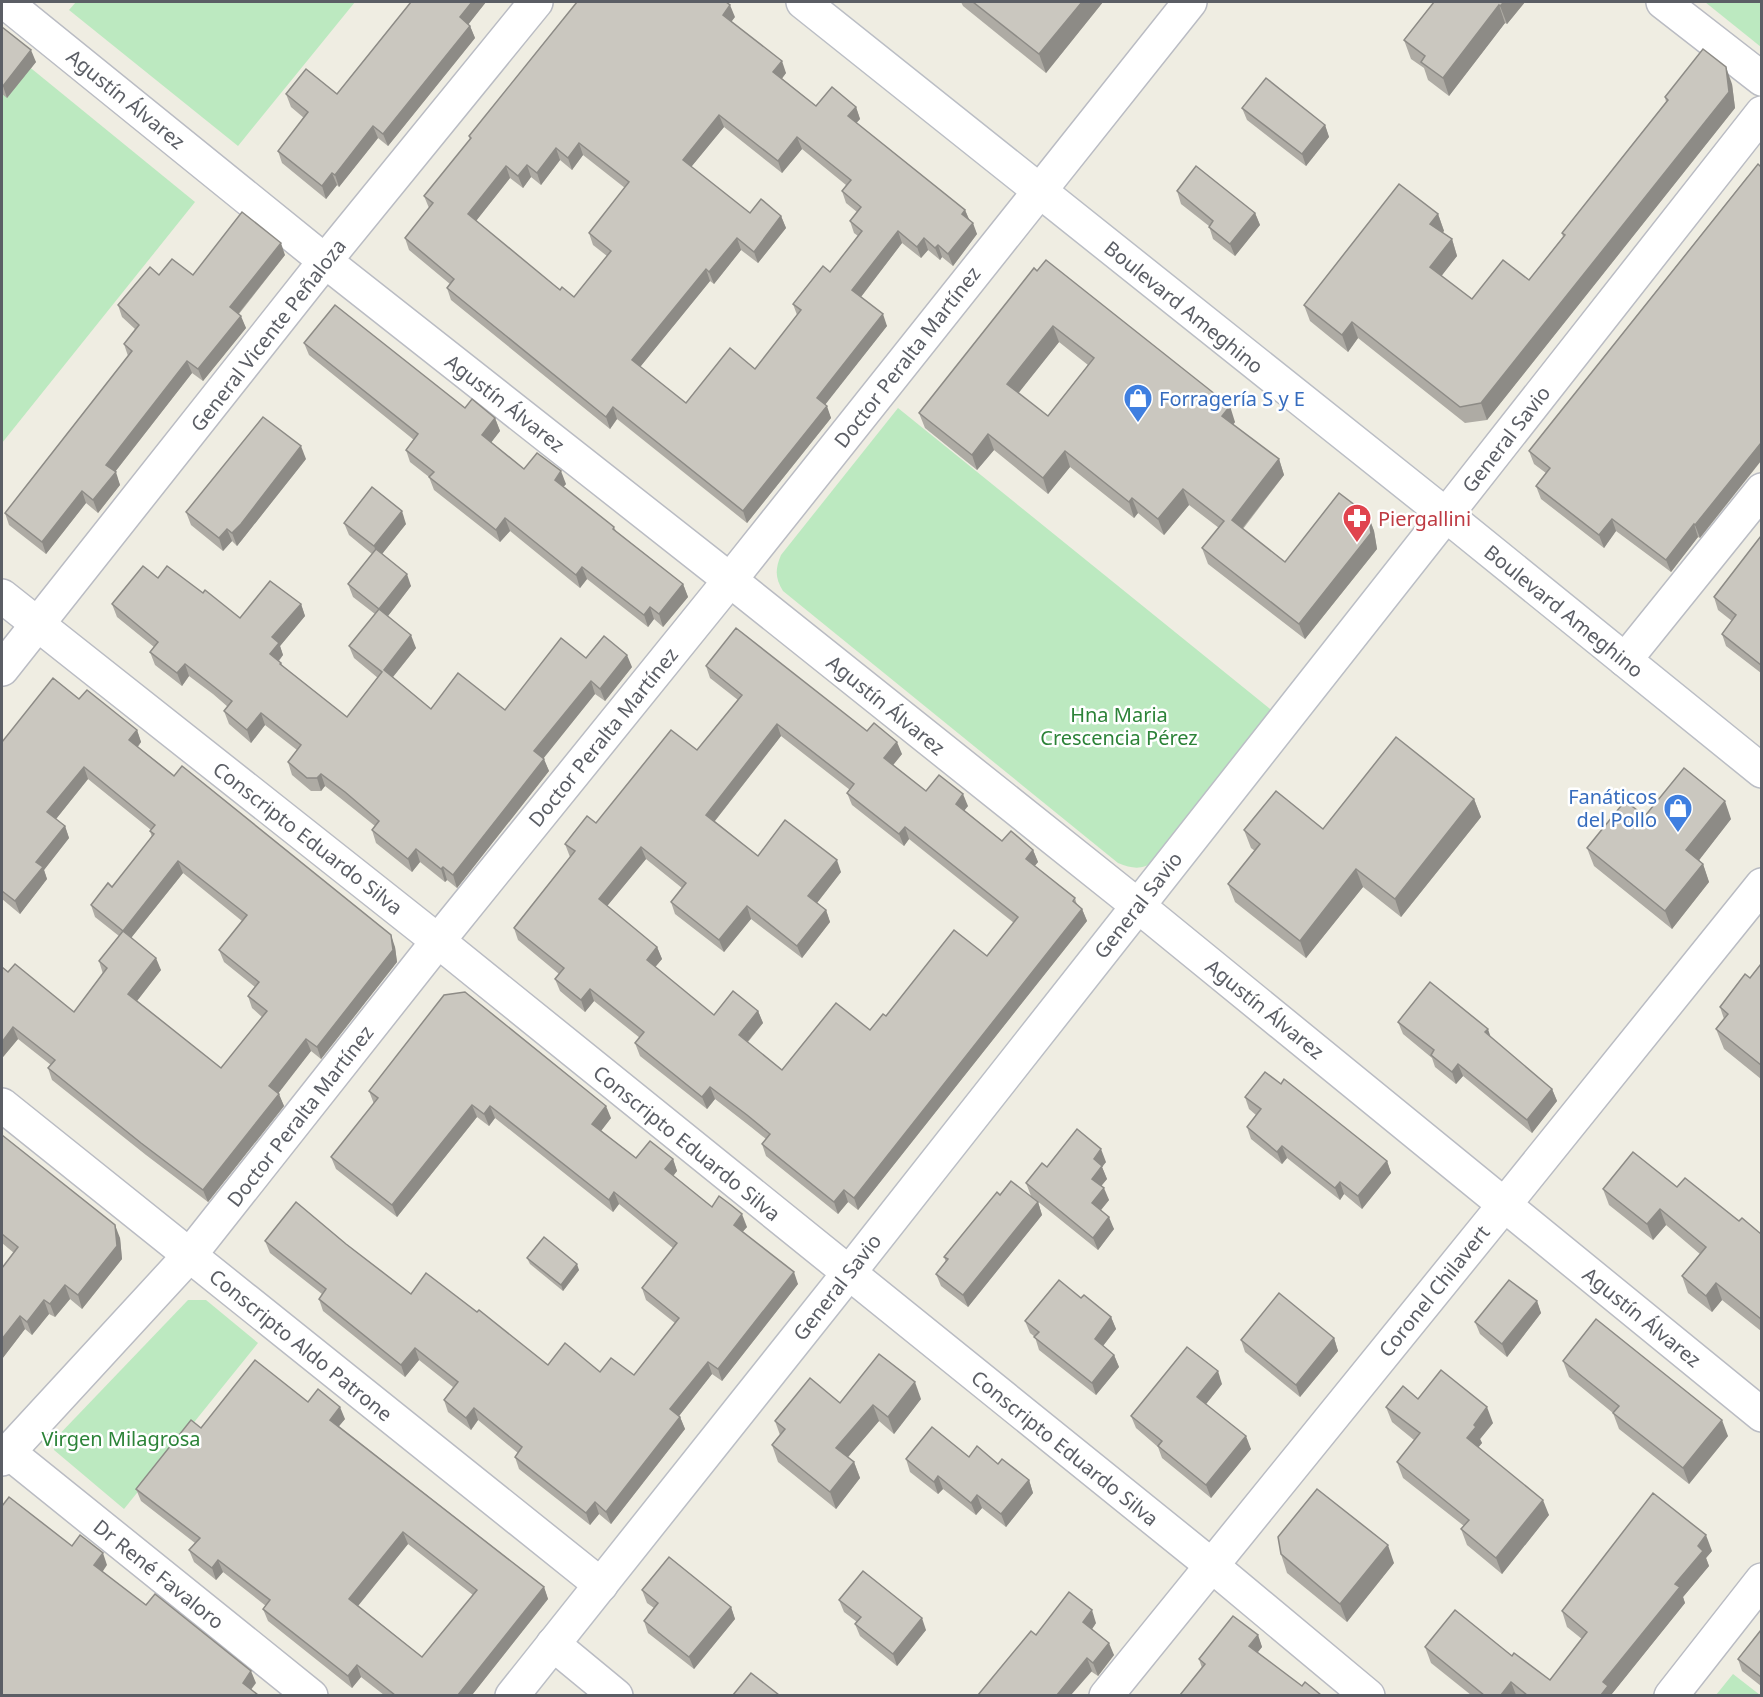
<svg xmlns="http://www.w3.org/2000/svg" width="1763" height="1697" viewBox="0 0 1763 1697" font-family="'Noto Sans',sans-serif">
	<rect width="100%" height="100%" fill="#efede2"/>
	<!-- green -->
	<g fill="#bce9c0">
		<polygon points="76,2 355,2 238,146 69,10"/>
		<polygon points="1705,2 1761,2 1761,47"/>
		<polygon points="27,65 195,202 2,443 2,97"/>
		<path d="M 898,408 L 1274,712 L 1155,861 C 1142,870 1133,869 1118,863 L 783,591 C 775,578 775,569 781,555 Z"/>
		<polygon points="188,1300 206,1300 258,1343 124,1509 54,1450 53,1441"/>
		<polygon points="1733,1674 1760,1695 1716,1695"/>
	</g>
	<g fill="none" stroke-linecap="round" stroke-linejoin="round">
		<!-- street casing -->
		<g stroke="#babcc3" stroke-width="36">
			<g id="street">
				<polyline points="5,2 325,261 730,580 1137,905 1762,1415"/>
				<polyline points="1663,2 1762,79"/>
				<polyline points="1446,515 1762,113"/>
				<polyline points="2,596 438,941 1211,1565 1368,1696"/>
				<polyline points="1625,660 1762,490"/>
				<polyline points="2,669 325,261 536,2"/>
				<polyline points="2,1105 601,1585"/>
				<polyline points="7,1451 311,1696"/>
				<polyline points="2,1459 189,1256 438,941 730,580 1190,2"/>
				<polyline points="553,1644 616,1696"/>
				<polyline points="1106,1696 1505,1204 1762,885"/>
				<polyline points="1671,1696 1762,1580"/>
			</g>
		</g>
		<!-- secondary casing -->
		<g stroke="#bbbec5" stroke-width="36">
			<g id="secondary">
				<polyline points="803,2 1446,515 1762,771"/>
				<polyline points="512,1696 848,1274 1446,515"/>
			</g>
		</g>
		<!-- street -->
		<use href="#street" stroke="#fff" stroke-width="33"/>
		<!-- secondary -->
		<use href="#secondary" stroke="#fff" stroke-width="33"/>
	</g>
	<!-- wall -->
	<g fill="#aeaba4" fill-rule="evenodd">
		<polygon points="411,2 486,2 468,24 470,26 475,38 388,146 378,138 339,187 337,185 326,199 282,163 278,151 304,118 291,107 286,94 337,94"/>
		<polygon points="961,2 1103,2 1046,73 963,6"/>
		<polygon points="1434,2 1525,2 1507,24 1505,23 1449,96 1428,80 1424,68 1411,59 1404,40"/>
		<path d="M 735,17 L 731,22 L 786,73 L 782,78 L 816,106 L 856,107 L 860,119 L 856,123 L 965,210 L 969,219 L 977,234 L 953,266 L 942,257 L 940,260 L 928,250 L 921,258 L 902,243 L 861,297 L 887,326 L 825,404 L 831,418 L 747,523 L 617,419 L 610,429 L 451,300 L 447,288 L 450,284 L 409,250 L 405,238 L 429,208 L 424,196 L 470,140 L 469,136 ZM 724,127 L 782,173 L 802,149 L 846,185 L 842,191 L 846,203 L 857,212 L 850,221 L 854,233 L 858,236 L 830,272 L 793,304 L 797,315 L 755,369 L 686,403 L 640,367 L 710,281 L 714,284 L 741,250 L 758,263 L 786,228 L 781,216 L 750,213 L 691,167 ZM 583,155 L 625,188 L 589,233 L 593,245 L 607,256 L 574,297 L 560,290 L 476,221 L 510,178 L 523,188 L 531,177 L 541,185 L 560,160 L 572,170 Z"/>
		<polygon points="2,27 36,62 7,98 2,94"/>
		<polygon points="1732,84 1735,108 1487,420 1465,423 1358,338 1348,352 1310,321 1304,305 1438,214 1444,231 1442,232 1452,239 1457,256 1441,276 1472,299 1529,280 1563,237 1562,233 1666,102 1665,97"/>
		<polygon points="1242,108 1325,125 1329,137 1306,166 1247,120"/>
		<polygon points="1747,177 1700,538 1698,537 1671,572 1616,531 1604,548 1541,499 1536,486 1546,473 1534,464 1529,451"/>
		<polygon points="1177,191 1255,213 1260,225 1235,256 1213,239 1209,226 1181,204"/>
		<polygon points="285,255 239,314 246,328 203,381 192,373 115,472 120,485 98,513 86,503 46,554 9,525 5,513 128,356 124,344 135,329 122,317 118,305 159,275 193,275"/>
		<path d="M 1034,268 L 1235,422 L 1233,425 L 1279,459 L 1284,475 L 1243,529 L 1285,562 L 1368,515 L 1374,531 L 1377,549 L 1305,639 L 1208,564 L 1202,548 L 1219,528 L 1189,505 L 1164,535 L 1138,513 L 1134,518 L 1070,467 L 1048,494 L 994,450 L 977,470 L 925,428 L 919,413 ZM 1059,342 L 1088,365 L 1048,416 L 1018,393 Z"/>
		<polygon points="304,343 465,408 495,418 500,431 491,442 524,469 566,484 563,487 614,527 616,531 683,584 688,597 663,627 654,619 648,627 587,579 580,588 510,531 500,542 434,490 429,477 410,462 406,450 414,440 309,355"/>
		<polygon points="306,459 245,536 237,546 232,541 223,551 191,525 186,512"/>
		<polygon points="344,523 406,524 382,554 411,586 388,616 416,648 393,677 431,709 505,710 586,658 632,667 605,701 595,694 543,758 549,771 457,888 447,880 445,882 420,862 412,872 376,843 372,830 375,826 349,805 325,786 321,791 311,791 292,775 288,762 297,750 265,725 251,743 229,724 224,711 228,707 213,694 189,676 182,686 155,665 150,652 154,647 117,617 112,604 158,578 203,593 240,618 301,604 305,616 280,646 283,655 279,661 281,663 283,666 347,717 378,678 354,658 349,646 375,614 353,597 348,584 372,554 349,535"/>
		<polygon points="1761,536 1761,673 1726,646 1722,634 1732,621 1718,610 1714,597"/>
		<path d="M 706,666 L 867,731 L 902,754 L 893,765 L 926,791 L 968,806 L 964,810 L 1002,841 L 1033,850 L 1038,862 L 1034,866 L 1075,898 L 1077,905 L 1082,909 L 1087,921 L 858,1210 L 848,1202 L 838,1214 L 766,1156 L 762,1144 L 766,1139 L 751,1127 L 715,1099 L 707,1109 L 640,1056 L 635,1043 L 640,1038 L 594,1001 L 585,1012 L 560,991 L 555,979 L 559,974 L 518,940 L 514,928 L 570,857 L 565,844 L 596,823 L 697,750 L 738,700 L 710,678 ZM 781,736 L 850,790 L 847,793 L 852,805 L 904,846 L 909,839 L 1014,923 L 987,956 L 886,1016 L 870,1030 L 782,1070 L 748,1042 L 763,1023 L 758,1011 L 714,1015 L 655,967 L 662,959 L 657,947 L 607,906 L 646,859 L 682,888 L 671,902 L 675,914 L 724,952 L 751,919 L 802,958 L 830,922 L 826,910 L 817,903 L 841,872 L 758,856 L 715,821 Z"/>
		<path d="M 79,699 L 137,730 L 141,742 L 138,747 L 395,947 L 397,962 L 321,1059 L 311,1051 L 292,1075 L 278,1093 L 284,1106 L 208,1202 L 146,1155 L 52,1080 L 48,1068 L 51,1065 L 18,1039 L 3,1057 L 2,1056 L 2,967 L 8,972 L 74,1012 L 103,974 L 99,961 L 119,936 L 95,917 L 91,905 L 112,887 L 152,837 L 150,831 L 151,830 L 88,779 L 56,819 L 65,826 L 69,838 L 44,870 L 47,879 L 20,914 L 2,899 L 2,742 ZM 183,873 L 242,921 L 219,950 L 224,962 L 255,987 L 248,996 L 252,1008 L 262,1017 L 221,1068 L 137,1001 L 161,970 L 131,938 Z"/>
		<polygon points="1474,799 1481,817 1401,917 1363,887 1306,958 1235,902 1228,884 1255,851 1251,848 1244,830 1323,829"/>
		<polygon points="1645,816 1731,819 1699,860 1703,864 1709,882 1672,929 1594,866 1587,848"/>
		<polygon points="1761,964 1761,1079 1724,1049 1716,1029 1724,1019 1720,1007 1750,978"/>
		<polygon points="1398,1022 1491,1038 1552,1089 1557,1101 1532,1133 1463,1076 1456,1084 1435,1067 1432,1058 1403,1034"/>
		<polygon points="1281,1084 1387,1161 1391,1173 1362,1209 1344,1194 1340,1200 1287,1158 1282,1164 1251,1139 1247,1127 1256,1115 1249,1109 1245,1097"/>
		<polygon points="369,1091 611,1118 601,1131 636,1158 673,1159 677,1171 673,1176 712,1207 747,1227 742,1232 798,1284 722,1381 712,1374 679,1416 680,1417 685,1429 611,1524 599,1514 590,1525 519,1469 515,1457 518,1453 478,1420 471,1430 448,1412 444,1400 453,1387 419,1360 405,1377 323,1311 319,1299 322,1294 270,1253 265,1241 346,1244 411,1294 477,1312 548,1365 600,1372 634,1375 675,1323 646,1300 642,1288 673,1248 619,1204 613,1212 495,1118 489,1126 477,1117 397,1217 336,1169 331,1157 374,1104"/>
		<polygon points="2,1135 120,1238 122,1259 82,1309 70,1299 55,1317 49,1314 32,1335 25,1329 2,1359 14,1253 2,1243"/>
		<polygon points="1106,1162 1102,1167 1107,1179 1101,1186 1109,1200 1101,1210 1114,1229 1098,1250 1031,1196 1026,1183 1047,1167"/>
		<polygon points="1677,1187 1761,1234 1761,1331 1722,1300 1712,1312 1688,1293 1682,1276 1700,1254 1666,1225 1653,1240 1609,1205 1603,1189"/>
		<polygon points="1000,1195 1038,1202 1042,1215 968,1307 941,1286 936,1274 946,1262 944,1257"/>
		<polygon points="527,1258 579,1270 563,1291 530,1264"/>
		<polygon points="1081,1298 1111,1317 1116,1329 1103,1346 1114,1355 1119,1367 1096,1395 1039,1350 1035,1337 1030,1333 1025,1321"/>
		<polygon points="1537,1301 1541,1313 1507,1357 1480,1334 1475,1322"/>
		<polygon points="1334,1338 1338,1351 1300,1397 1245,1352 1241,1340"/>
		<polygon points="1563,1361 1728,1436 1689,1484 1619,1429 1613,1413 1569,1377"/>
		<polygon points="1222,1384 1206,1404 1251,1449 1211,1498 1162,1458 1158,1447 1136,1428 1131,1416"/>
		<polygon points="921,1399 894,1434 879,1421 848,1457 854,1462 860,1478 836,1509 778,1462 772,1445 780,1435 775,1421 840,1403"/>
		<polygon points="1418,1399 1493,1423 1480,1439 1482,1443 1478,1447 1549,1515 1502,1574 1467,1545 1461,1529 1464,1526 1403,1478 1397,1462 1414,1440 1392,1422 1386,1407"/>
		<path d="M 308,1402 L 345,1419 L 339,1426 L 544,1587 L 548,1599 L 472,1695 L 384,1695 L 361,1677 L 352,1688 L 268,1621 L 263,1609 L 266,1606 L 223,1572 L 216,1580 L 194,1562 L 189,1550 L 195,1543 L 141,1501 L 136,1489 L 201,1428 ZM 408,1544 L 473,1595 L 422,1657 L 358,1605 Z"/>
		<polygon points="969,1457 998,1464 1029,1480 1033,1493 1006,1527 982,1508 976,1515 943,1489 938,1494 910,1472 906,1459"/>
		<polygon points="1712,1551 1706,1558 1709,1566 1683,1597 1685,1603 1611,1695 1471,1695 1431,1663 1425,1647 1512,1656 1550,1680 1582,1639 1567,1627 1562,1611"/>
		<polygon points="1281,1554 1394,1563 1347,1622 1287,1573"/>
		<polygon points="642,1590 731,1607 735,1619 694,1669 648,1633 644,1621 654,1608 647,1603"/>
		<polygon points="839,1600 926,1630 897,1666 860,1636 855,1624 857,1622 844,1612"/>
		<polygon points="1096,1623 1092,1629 1114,1655 1098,1676 1036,1635"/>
		<polygon points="1761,1630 1761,1686 1742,1671 1738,1659"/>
		<polygon points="1258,1635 1262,1647 1257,1653 1302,1686 1321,1695 1202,1668 1199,1659"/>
	</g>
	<!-- shaded-wall -->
	<g fill="#8d8b86">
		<polygon points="472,2 486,2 464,30 460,17"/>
		<polygon points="1082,2 1103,2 1046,73 1039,54"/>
		<polygon points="1504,2 1525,2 1507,24 1500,6"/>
		<polygon points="730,5 735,17 727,27 723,15"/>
		<polygon points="1499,5 1505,23 1449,96 1443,78"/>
		<polygon points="470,26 475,38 388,146 383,134"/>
		<polygon points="31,50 36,62 7,98 3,86"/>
		<polygon points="782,61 786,73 778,84 773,72"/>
		<polygon points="1726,67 1732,84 1735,108 1487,420 1481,403"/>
		<polygon points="856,107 860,119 852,128 848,116"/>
		<polygon points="719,115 724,127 687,172 683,160"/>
		<polygon points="1325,125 1329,137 1306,166 1302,154"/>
		<polygon points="373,126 378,138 339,187 335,175"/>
		<polygon points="797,137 802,149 782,173 778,161"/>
		<polygon points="579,143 583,155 572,170 568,158"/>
		<polygon points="556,148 560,160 541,185 537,173"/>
		<polygon points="527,165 531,177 523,188 518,176"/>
		<polygon points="506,166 510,178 472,226 468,214"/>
		<polygon points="332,173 337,185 326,199 322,186"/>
		<polygon points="965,210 970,222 962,214"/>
		<polygon points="1255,213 1260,225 1235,256 1230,244"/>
		<polygon points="1438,214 1444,231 1436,240 1430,224"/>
		<polygon points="781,216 786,228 758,263 754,252"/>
		<polygon points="973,223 977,234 953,266 948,254"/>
		<polygon points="898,231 902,243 857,302 852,290"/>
		<polygon points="737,238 741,250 714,284 709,272"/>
		<polygon points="924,238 928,250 921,258 917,247"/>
		<polygon points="1452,239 1457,256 1436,283 1430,267"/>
		<polygon points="281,243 285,255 234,319 230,307"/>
		<polygon points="938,245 942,257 940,260 935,248"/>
		<polygon points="706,269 710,281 636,372 632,360"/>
		<polygon points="883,314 887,326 821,410 817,398"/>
		<polygon points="241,316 246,328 203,381 198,369"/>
		<polygon points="1352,322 1358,338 1348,352 1342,335"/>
		<polygon points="1053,326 1059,342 1013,400 1007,384"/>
		<polygon points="187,361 192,373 111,477 106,465"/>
		<polygon points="827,406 831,418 747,523 743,511"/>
		<polygon points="1230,406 1235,422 1227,432 1222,416"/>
		<polygon points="613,407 617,419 610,429 606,417"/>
		<polygon points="495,418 500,431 487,448 482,435"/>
		<polygon points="988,434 994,450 977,470 972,455"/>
		<polygon points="1761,443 1761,461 1700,538 1695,525"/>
		<polygon points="301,446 306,459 245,536 237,546 232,533"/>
		<polygon points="1065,451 1070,467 1048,494 1043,478"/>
		<polygon points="1279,459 1284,475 1237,535 1232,520"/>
		<polygon points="561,471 566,484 559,492 555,480"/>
		<polygon points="116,472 120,485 98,513 93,500"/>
		<polygon points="1183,489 1189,505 1164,535 1158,519"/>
		<polygon points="82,491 86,503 46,554 42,542"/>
		<polygon points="1132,498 1138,513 1134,518 1129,502"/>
		<polygon points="402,511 406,524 378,559 374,546"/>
		<polygon points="1368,515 1374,531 1377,549 1305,639 1299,624"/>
		<polygon points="505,518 510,531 500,542 496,530"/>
		<polygon points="1612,519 1616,531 1604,548 1599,535"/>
		<polygon points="1694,524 1698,537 1671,572 1666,560"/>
		<polygon points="227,529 232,541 223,551 219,538"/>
		<polygon points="582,567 587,579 580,588 576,575"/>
		<polygon points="407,574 411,586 384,621 379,609"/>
		<polygon points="683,584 688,597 663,627 659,614"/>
		<polygon points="301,604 305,616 280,646 283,655 274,666 270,654 272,637"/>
		<polygon points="650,607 654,619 648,627 644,615"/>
		<polygon points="411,635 416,648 388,683 384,670"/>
		<polygon points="627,655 632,667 605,701 600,689"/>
		<polygon points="185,664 189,676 182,686 177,673"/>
		<polygon points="591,681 595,694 539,764 534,751"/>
		<polygon points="261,713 265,725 251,743 247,730"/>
		<polygon points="777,724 781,736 710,827 706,815"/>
		<polygon points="137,730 141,742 133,752 129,740"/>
		<polygon points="897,742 902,754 889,770 884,758"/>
		<polygon points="544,759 549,771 457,888 453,875"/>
		<polygon points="84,767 88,779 52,824 47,812"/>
		<polygon points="321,774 325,786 321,791 317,778"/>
		<polygon points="963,794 968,806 960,816 956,804"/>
		<polygon points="1474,799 1481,817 1401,917 1395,899"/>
		<polygon points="1725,801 1731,819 1693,868 1686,850"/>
		<polygon points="65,826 69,838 44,870 47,879 20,914 15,901 36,862"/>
		<polygon points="905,827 909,839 904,846 899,834"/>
		<polygon points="641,847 646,859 603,911 599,899"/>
		<polygon points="416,849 420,862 412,872 408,859"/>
		<polygon points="1033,850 1038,862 1030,872 1026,859"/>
		<polygon points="837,860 841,872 813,908 808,896"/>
		<polygon points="178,861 183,873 127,943 123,931"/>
		<polygon points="1703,864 1709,882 1672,929 1665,911"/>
		<polygon points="443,867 447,880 445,882 441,869"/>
		<polygon points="1356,869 1363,887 1306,958 1300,941"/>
		<polygon points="747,906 751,919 724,952 719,940"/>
		<polygon points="1082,909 1087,921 858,1210 854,1198"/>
		<polygon points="826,910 830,922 802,958 797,946"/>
		<polygon points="391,935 395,947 397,962 321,1059 317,1047"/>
		<polygon points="657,947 662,959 651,972 647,960"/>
		<polygon points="156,958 161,970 133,1006 128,994"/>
		<polygon points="590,989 594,1001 585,1012 581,1000"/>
		<polygon points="758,1011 763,1023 743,1047 739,1035"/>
		<polygon points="13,1027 18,1039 3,1057 2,1052 2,1042"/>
		<polygon points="1488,1029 1492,1041 1485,1032"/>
		<polygon points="306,1039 311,1051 274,1099 269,1086"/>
		<polygon points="1458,1064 1463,1076 1456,1084 1452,1072"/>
		<polygon points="710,1087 715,1099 707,1109 702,1097"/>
		<polygon points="1552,1089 1557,1101 1532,1133 1527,1120"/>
		<polygon points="279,1094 284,1106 208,1202 203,1190"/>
		<polygon points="472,1105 477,1117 397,1217 392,1205"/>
		<polygon points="490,1106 495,1118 489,1126 484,1114"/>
		<polygon points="606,1106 611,1118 597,1136 592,1124"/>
		<polygon points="1282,1146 1287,1158 1282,1164 1277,1152"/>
		<polygon points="1101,1149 1106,1162 1102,1167 1107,1179 1097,1191 1092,1179 1094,1159"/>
		<polygon points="673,1159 677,1171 669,1181 665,1169"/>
		<polygon points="1387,1161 1391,1173 1362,1209 1358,1196"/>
		<polygon points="1340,1182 1344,1194 1340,1200 1335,1188"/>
		<polygon points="1104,1188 1109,1200 1096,1216 1092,1203"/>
		<polygon points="844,1190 848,1202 838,1214 834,1202"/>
		<polygon points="614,1192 619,1204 613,1212 609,1200"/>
		<polygon points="1038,1202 1042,1215 968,1307 963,1295"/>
		<polygon points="1660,1209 1666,1225 1653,1240 1647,1224"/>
		<polygon points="742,1214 747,1227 738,1237 734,1225"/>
		<polygon points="1109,1217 1114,1229 1098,1250 1093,1238"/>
		<polygon points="115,1225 120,1238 122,1259 82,1309 78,1295"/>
		<polygon points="577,1264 579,1270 563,1291 561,1285"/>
		<polygon points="794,1272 798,1284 722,1381 718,1369"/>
		<polygon points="1716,1283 1722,1300 1712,1312 1706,1296"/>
		<polygon points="65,1285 70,1299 55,1317 50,1304"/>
		<polygon points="44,1300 49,1314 32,1335 27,1322"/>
		<polygon points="1537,1301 1541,1313 1507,1357 1502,1344"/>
		<polygon points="20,1316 25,1329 2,1359 2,1339"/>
		<polygon points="1111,1317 1116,1329 1099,1351 1095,1339"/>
		<polygon points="1334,1338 1338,1351 1300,1397 1296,1385"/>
		<polygon points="415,1348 419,1360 405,1377 401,1365"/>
		<polygon points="1114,1355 1119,1367 1096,1395 1092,1383"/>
		<polygon points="708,1362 712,1374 675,1421 670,1409"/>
		<polygon points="1218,1371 1222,1384 1202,1409 1197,1397"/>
		<polygon points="915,1382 921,1399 894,1434 888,1417"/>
		<polygon points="873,1405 879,1421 842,1464 836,1448"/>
		<polygon points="340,1407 345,1419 334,1432 330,1420"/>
		<polygon points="1487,1407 1493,1423 1480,1439 1482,1443 1473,1454 1467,1438 1474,1425"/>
		<polygon points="474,1408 478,1420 471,1430 466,1418"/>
		<polygon points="680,1417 685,1429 611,1524 606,1512"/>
		<polygon points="1722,1420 1728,1436 1689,1484 1683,1468"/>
		<polygon points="1246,1436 1251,1449 1211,1498 1206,1485"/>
		<polygon points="854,1462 860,1478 836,1509 830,1492"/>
		<polygon points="938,1476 943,1489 938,1494 934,1482"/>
		<polygon points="1029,1480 1033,1493 1006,1527 1001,1514"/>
		<polygon points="977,1495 982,1508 976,1515 971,1503"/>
		<polygon points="1543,1500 1549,1515 1502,1574 1496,1558"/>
		<polygon points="595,1502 599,1514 590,1525 586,1513"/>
		<polygon points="403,1532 408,1544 354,1611 349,1599"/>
		<polygon points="1706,1535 1712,1551 1706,1558 1709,1566 1683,1597 1685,1603 1611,1695 1601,1695 1603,1682 1675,1584 1698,1546"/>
		<polygon points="1388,1545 1394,1563 1347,1622 1340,1604"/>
		<polygon points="103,1553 107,1565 99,1577 94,1565"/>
		<polygon points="218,1560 223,1572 216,1580 212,1568"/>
		<polygon points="544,1587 548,1599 472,1695 458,1695"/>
		<polygon points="731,1607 735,1619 694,1669 689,1657"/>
		<polygon points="1092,1610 1096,1623 1088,1635 1083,1622"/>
		<polygon points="922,1618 926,1630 897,1666 893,1654"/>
		<polygon points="1258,1635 1262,1647 1253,1658 1249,1646"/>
		<polygon points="1109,1643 1114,1655 1098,1676 1093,1663"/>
		<polygon points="1087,1658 1092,1671 1071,1695 1057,1695"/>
		<polygon points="357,1665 361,1677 352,1688 348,1676"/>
		<polygon points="251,1671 256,1683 247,1695 243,1683"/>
		<polygon points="1511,1682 1516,1695 1501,1695"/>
	</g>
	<!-- building -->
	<g fill="#cac7bf" stroke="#8d8b86" stroke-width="1.5" fill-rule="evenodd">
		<polygon points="411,2 472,2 460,17 470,26 383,134 373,126 335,175 332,173 322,186 278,151 308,112 286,94 306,69 337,94"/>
		<path d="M 577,2 L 726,2 L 730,5 L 723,15 L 782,61 L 773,72 L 816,106 L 832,87 L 856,107 L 848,116 L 965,210 L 962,214 L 973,223 L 948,254 L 938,245 L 935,248 L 924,238 L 917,247 L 898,231 L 852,290 L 883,314 L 817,398 L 827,406 L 743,511 L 613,407 L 606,417 L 447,288 L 454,279 L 405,238 L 433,203 L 424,196 L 471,138 L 469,136 ZM 719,115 L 778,161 L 797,137 L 851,180 L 842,191 L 861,207 L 850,221 L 862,231 L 830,272 L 823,266 L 793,304 L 801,310 L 755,369 L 730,348 L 686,403 L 632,360 L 706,269 L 709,272 L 737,238 L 754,252 L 781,216 L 761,199 L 750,213 L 683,160 ZM 579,143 L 629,182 L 589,233 L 611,251 L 574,297 L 562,287 L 560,290 L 468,214 L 506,166 L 518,176 L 527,165 L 537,173 L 556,148 L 568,158 Z"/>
		<polygon points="973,2 1082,2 1039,54"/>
		<polygon points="1434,2 1504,2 1500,6 1499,5 1443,78 1421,62 1425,56 1404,40"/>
		<polygon points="2,27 31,50 3,86 2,86"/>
		<polygon points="1703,49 1726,67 1729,92 1481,403 1460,407 1352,322 1342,335 1304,305 1399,184 1438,214 1430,224 1452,239 1430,267 1472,299 1503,260 1529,280 1565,235 1562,233 1668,100 1665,97"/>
		<polygon points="1266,78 1325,125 1302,154 1242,108"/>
		<polygon points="1758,164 1760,166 1761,165 1761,443 1695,525 1694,524 1666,560 1612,519 1599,535 1536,486 1550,468 1529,451"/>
		<polygon points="1196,166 1255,213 1230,244 1209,227 1213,221 1177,191"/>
		<polygon points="242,212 281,243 230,307 241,316 198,369 187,361 106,465 116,472 93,500 82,491 42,542 5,513 132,351 124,344 139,325 118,305 150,267 159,275 172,259 193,275"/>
		<path d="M 1046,260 L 1230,406 L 1222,416 L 1279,459 L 1232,520 L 1285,562 L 1339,493 L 1368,515 L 1371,533 L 1299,624 L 1202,548 L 1224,521 L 1183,489 L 1158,519 L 1132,498 L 1129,502 L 1065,451 L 1043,478 L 988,434 L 972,455 L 919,413 L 1034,268 L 1037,271 ZM 1053,326 L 1094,358 L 1048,416 L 1007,384 Z"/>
		<polygon points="335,305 465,408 472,399 495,418 482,435 524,469 537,453 561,471 555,480 614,527 613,529 683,584 659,614 650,607 644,615 582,567 576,575 505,518 496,530 429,477 434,472 406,450 418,434 304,343"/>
		<polygon points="263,417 301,446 241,524 232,533 227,529 219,538 186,512"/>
		<polygon points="372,487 402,511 374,546 344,523"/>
		<polygon points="1761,536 1761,665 1722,634 1736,615 1714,597"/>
		<polygon points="376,549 407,574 379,609 348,584"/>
		<polygon points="143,566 158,578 167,566 203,593 205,590 240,618 270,581 301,604 272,637 279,643 270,654 281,663 280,664 347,717 382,672 349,646 379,609 411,635 384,670 431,709 458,673 505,710 561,638 586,658 604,636 627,655 600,689 591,681 534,751 544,759 453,875 443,867 441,869 416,849 408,859 372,830 379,821 345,792 321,774 317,778 307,778 288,762 301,745 261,713 247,730 224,711 232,701 208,682 185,664 177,673 150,652 158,642 112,604"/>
		<path d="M 736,628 L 867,731 L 874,723 L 897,742 L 884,758 L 926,791 L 939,775 L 963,794 L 956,804 L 1002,841 L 1011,831 L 1033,850 L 1026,859 L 1075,898 L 1073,901 L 1082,909 L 854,1198 L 844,1190 L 834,1202 L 762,1144 L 770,1134 L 747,1115 L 710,1087 L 702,1097 L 635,1043 L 644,1032 L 590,989 L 581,1000 L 555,979 L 564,968 L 514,928 L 575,851 L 565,844 L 587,816 L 596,823 L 671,730 L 697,750 L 742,695 L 706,666 ZM 777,724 L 854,784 L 847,793 L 899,834 L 905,827 L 1018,917 L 987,956 L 954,930 L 886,1016 L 883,1014 L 870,1030 L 836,1003 L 782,1070 L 739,1035 L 758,1011 L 733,991 L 714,1015 L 647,960 L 657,947 L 599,899 L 641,847 L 686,883 L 671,902 L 719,940 L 747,906 L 797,946 L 826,910 L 808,896 L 837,860 L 785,820 L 758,856 L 706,815 Z"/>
		<polygon points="53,678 79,699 87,690 137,730 129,740 174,776 182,766 391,935 393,950 317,1047 306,1039 288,1062 269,1086 279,1094 203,1190 141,1143 48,1068 55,1060 13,1027 2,1042 2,967 8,972 15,964 74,1012 107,968 99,961 123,931 156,958 128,994 221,1068 267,1011 248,996 259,982 219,950 247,915 178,861 123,931 91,905 108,883 112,887 154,834 150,831 155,825 84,767 47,812 65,826 36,862 43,867 15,901 2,891 2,742"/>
		<polygon points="1396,737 1474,799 1395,899 1356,869 1300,941 1228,884 1260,844 1244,830 1276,791 1323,829"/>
		<polygon points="1684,768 1725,801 1686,850 1703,864 1665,911 1587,848 1625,801 1645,816"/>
		<polygon points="1761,964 1761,1065 1716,1029 1728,1014 1720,1007 1745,974 1750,978"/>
		<polygon points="1430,982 1488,1029 1485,1032 1552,1089 1527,1120 1458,1064 1452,1072 1431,1055 1434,1050 1398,1022"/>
		<polygon points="465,992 606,1106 592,1124 636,1158 650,1141 673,1159 665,1169 712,1207 719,1196 731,1205 742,1214 734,1225 794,1272 718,1369 708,1362 670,1409 680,1417 606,1512 595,1502 586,1513 515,1457 522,1447 474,1408 466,1418 444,1400 458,1382 415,1348 401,1365 319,1299 326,1289 265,1241 296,1202 346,1244 411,1294 426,1273 477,1312 479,1310 548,1365 565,1343 600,1372 611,1358 634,1375 679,1318 642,1288 677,1243 614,1192 609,1200 490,1106 484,1114 472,1105 392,1205 331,1157 378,1098 369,1091 444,995"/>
		<polygon points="1265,1072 1281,1084 1284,1079 1387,1161 1358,1196 1340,1182 1335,1188 1282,1146 1277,1152 1247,1127 1261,1109 1245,1097"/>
		<polygon points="1077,1129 1101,1149 1094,1159 1102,1166 1092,1179 1104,1188 1092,1203 1109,1217 1093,1238 1026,1183 1042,1163 1047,1167"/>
		<polygon points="2,1135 115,1225 117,1246 78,1295 65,1285 50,1304 44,1300 27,1322 20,1316 2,1339 2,1268 18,1247 2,1234"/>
		<polygon points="1633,1152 1677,1187 1685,1178 1739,1221 1742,1218 1761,1234 1761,1319 1716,1283 1706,1296 1682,1276 1706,1247 1660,1209 1647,1224 1603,1189"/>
		<polygon points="1011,1181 1038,1202 963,1295 936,1274 948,1259 944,1257 997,1192 1000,1195"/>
		<polygon points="544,1237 577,1264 561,1285 527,1258"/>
		<polygon points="1059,1280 1081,1298 1084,1295 1111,1317 1095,1339 1114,1355 1092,1383 1034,1337 1039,1332 1025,1321"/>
		<polygon points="1509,1280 1537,1301 1502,1344 1475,1322"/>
		<polygon points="1279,1293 1334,1338 1296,1385 1241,1340"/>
		<polygon points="1596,1319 1722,1420 1683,1468 1613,1413 1619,1406 1563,1361"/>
		<polygon points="1187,1347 1218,1371 1197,1397 1246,1436 1206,1485 1158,1446 1162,1441 1131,1416"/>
		<polygon points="879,1354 915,1382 888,1417 873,1405 836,1448 854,1462 830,1492 772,1445 785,1429 775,1421 810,1378 840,1403"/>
		<path d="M 255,1360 L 308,1402 L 318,1389 L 340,1407 L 330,1420 L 544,1587 L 458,1695 L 395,1695 L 357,1665 L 348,1676 L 263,1609 L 270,1600 L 218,1560 L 212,1568 L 189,1550 L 200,1538 L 136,1489 L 191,1420 L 201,1428 ZM 403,1532 L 477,1590 L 422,1657 L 349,1599 Z"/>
		<polygon points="1441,1370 1487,1407 1474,1425 1476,1427 1467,1438 1543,1500 1496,1558 1461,1529 1469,1520 1397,1462 1420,1433 1386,1407 1403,1386 1418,1399"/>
		<polygon points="932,1427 969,1457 977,1446 998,1464 1002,1459 1029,1480 1001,1514 977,1495 971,1503 938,1476 934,1482 906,1459"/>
		<polygon points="1317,1489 1388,1545 1340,1604 1281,1554 1278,1537"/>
		<polygon points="1653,1493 1706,1535 1698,1546 1703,1551 1675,1584 1680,1587 1603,1682 1608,1686 1601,1695 1527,1695 1511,1682 1501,1695 1484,1695 1425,1647 1455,1610 1512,1656 1514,1653 1550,1680 1587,1632 1562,1611"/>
		<polygon points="9,1497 72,1546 80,1535 103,1553 94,1565 146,1605 155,1594 251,1671 243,1683 258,1695 2,1695 2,1506"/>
		<polygon points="669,1557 731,1607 689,1657 644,1621 658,1603 642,1590"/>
		<polygon points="863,1571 922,1618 893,1654 855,1624 861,1617 839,1600"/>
		<polygon points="1069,1592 1092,1610 1083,1622 1109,1643 1093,1663 1087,1658 1057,1695 978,1695 1031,1631 1036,1635"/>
		<polygon points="1233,1616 1258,1635 1249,1646 1302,1686 1305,1682 1321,1695 1180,1695 1205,1664 1199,1659"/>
		<polygon points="1761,1630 1761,1677 1738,1659"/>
		<polygon points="751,1673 779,1695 733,1695"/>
	</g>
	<!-- icons -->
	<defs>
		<g id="shop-pin" transform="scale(1.5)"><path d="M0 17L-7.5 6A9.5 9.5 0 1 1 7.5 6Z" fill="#3f7fe0" stroke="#fff"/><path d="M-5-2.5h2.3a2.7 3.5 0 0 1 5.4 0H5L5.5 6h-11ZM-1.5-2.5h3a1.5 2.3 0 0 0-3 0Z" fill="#fff"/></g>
		<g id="pharmacy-pin" transform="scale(1.5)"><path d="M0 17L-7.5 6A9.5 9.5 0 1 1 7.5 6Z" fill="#e0444e" stroke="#fff"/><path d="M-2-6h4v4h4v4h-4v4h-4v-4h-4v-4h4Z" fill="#fff"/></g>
	</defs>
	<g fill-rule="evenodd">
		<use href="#shop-pin" x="1138" y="398"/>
		<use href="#pharmacy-pin" x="1357" y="518"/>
		<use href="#shop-pin" x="1678" y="808"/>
	</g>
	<g text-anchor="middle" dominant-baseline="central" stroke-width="5" stroke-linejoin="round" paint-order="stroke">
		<!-- street labels -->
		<g font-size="20" fill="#5b5e65" stroke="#fff">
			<text transform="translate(126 99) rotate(39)">Agustín Álvarez</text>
			<text transform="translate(1184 307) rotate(39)">Boulevard Ameghino</text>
			<text transform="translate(268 335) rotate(-52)">General Vicente Peñaloza</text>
			<text transform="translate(907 357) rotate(-52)">Doctor Peralta Martínez</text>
			<text transform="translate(505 403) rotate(38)">Agustín Álvarez</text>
			<text transform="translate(1506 439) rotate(-52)">General Savio</text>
			<text transform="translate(1564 611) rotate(39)">Boulevard Ameghino</text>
			<text transform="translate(886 705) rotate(39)">Agustín Álvarez</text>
			<text transform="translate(603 737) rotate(-51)">Doctor Peralta Martínez</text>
			<text transform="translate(308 838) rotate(38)">Conscripto Eduardo Silva</text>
			<text transform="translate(1138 905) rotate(-52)">General Savio</text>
			<text transform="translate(1265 1009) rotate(39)">Agustín Álvarez</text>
			<text transform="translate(300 1116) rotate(-52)">Doctor Peralta Martínez</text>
			<text transform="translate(687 1143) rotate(39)">Conscripto Eduardo Silva</text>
			<text transform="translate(837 1287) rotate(-52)">General Savio</text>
			<text transform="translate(1434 1291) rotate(-51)">Coronel Chilavert</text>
			<text transform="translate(1642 1317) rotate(39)">Agustín Álvarez</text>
			<text transform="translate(301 1345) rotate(39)">Conscripto Aldo Patrone</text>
			<text transform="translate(1065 1448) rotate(39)">Conscripto Eduardo Silva</text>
			<text transform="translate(159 1574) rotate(39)">Dr René Favaloro</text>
		</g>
		<!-- shop labels -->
		<g font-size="20" fill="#366cbe" stroke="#fff" text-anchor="start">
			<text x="1159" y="398">Forragería S y E</text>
			<text x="1657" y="796" text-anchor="end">Fanáticos<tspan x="1657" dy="23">del Pollo</tspan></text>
		</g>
		<!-- health labels -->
		<g font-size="20" fill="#be3a42" stroke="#fff" text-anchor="start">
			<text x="1378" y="518">Piergallini</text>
		</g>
		<!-- park labels -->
		<g font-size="20" fill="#2c8338" stroke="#fff">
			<text x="1119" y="714">Hna Maria<tspan x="1119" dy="23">Crescencia Pérez</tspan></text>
			<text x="121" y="1438">Virgen Milagrosa</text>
		</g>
	</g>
	<!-- border -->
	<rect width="1763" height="1697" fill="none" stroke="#5b5e65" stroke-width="6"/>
</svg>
